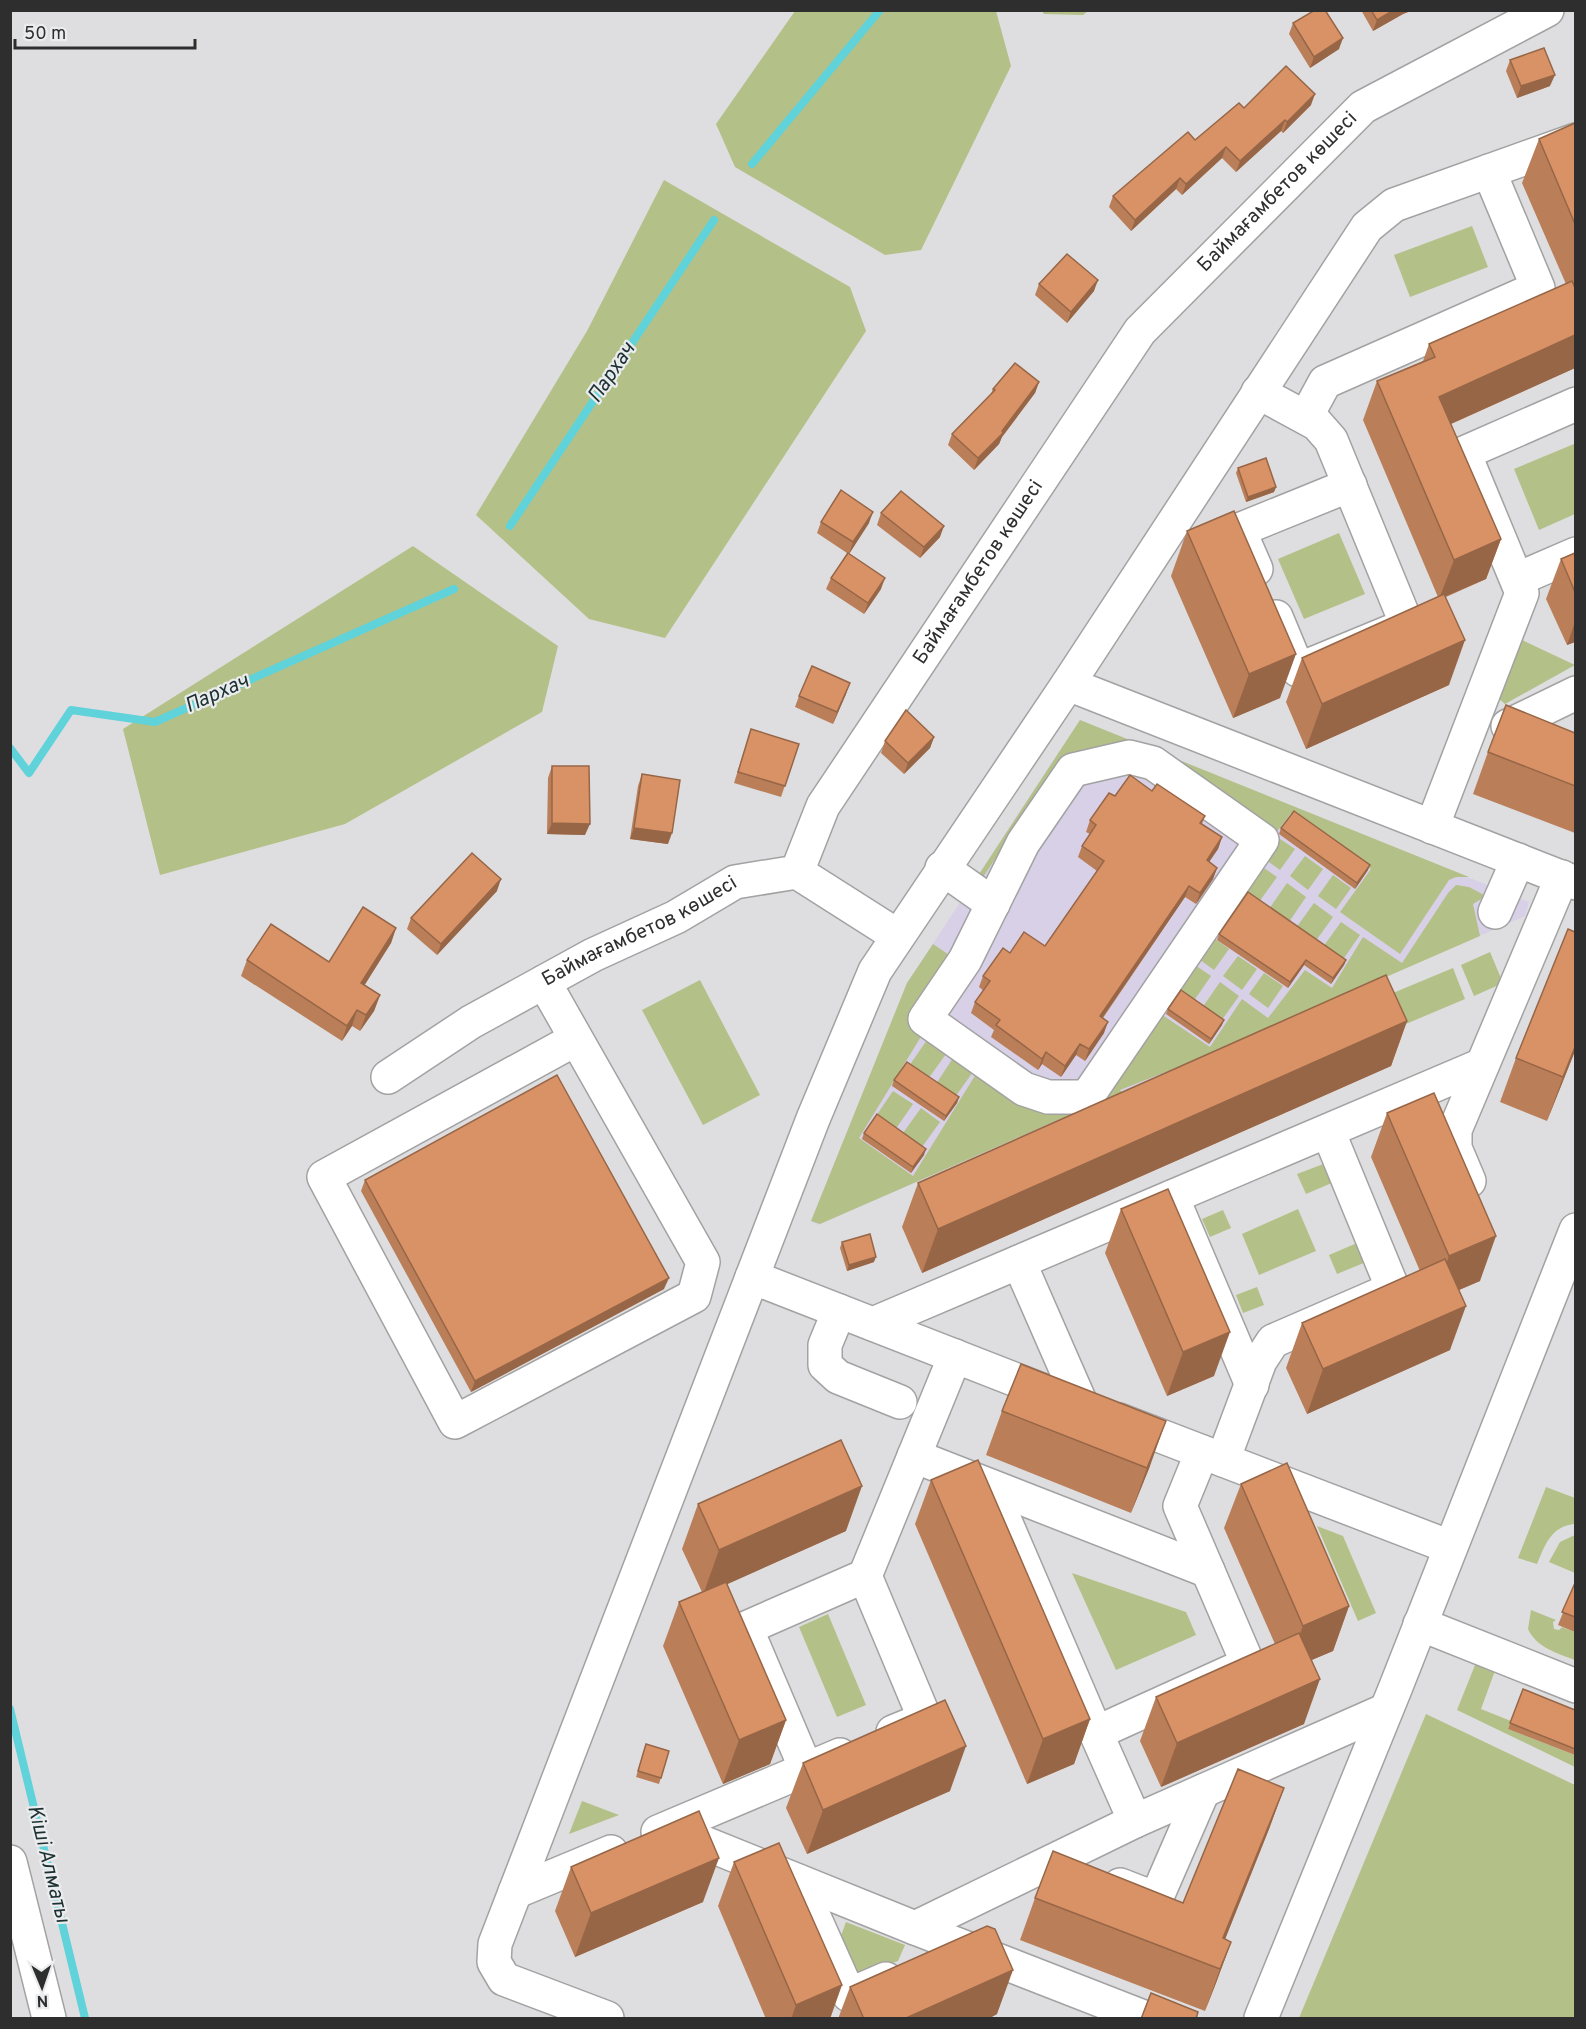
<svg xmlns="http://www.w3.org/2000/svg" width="1586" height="2029" viewBox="0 0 1586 2029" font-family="Overpass,sans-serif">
	<rect width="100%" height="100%" fill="#dedee0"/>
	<!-- education -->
	<polygon fill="#d8d0e6" points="1080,720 1529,902 1525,916 818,1225 811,1221 907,983"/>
	<!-- green -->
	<g fill="#b3c087">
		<polygon points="795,11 996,11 1011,66 921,250 885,255 735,167 716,124"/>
		<polygon points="1042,11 1088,11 1083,15 1044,14"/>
		<polygon points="664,180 850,287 866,331 665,638 589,619 476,515 587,331"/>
		<polygon points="1472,226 1488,267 1410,297 1394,255"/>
		<polygon points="1574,444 1575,514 1539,530 1514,469"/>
		<polygon points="1339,533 1365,594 1304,619 1278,559"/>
		<polygon points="413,546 558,646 542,712 345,824 160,875 123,729"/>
		<polygon points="1520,639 1575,665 1505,704 1499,699"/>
		<polygon points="1080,720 1469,877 1456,877 1449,880 1400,954 1340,912 1371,869 1291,813 1273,837 1155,754 1072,767 1059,761 978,885 974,882"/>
		<polygon points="1277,837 1295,849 1280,870 1262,857"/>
		<polygon points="1305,856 1323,869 1308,890 1290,876"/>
		<polygon points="1258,864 1277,877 1259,902 1240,889"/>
		<polygon points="1333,875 1351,888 1336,909 1318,896"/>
		<polygon points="1287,883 1306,897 1289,922 1269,909"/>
		<polygon points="1456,885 1469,887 1486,896 1473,904 1480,936 1191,1062 1120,1090 1122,1092 820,1224 811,1221 907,983 933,944 955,959 909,1026 922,1035 859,1138 913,1176 976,1074 1021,1106 1032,1108 1092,1102 1158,1012 1210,1047 1242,999 1268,1018 1305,970 1332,988 1363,937 1402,963 1448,893"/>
		<polygon points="1314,903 1333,917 1315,942 1296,928"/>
		<polygon points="1341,922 1360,935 1342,961 1323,947"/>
		<polygon points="1211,936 1229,949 1214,970 1196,957"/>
		<polygon points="1490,952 1503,983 1474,996 1461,965"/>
		<polygon points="1238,956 1257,969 1242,990 1223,976"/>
		<polygon points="1192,963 1211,976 1193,1002 1174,988"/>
		<polygon points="1453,968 1465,999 1394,1029 1381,998"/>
		<polygon points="1264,973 1283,986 1268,1008 1249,994"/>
		<polygon points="700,980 760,1095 703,1125 642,1010"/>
		<polygon points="1220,982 1239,996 1221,1021 1202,1008"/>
		<polygon points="927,1040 946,1054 928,1079 909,1066"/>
		<polygon points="953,1058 973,1072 955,1097 936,1084"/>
		<polygon points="893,1091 913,1104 895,1130 876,1116"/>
		<polygon points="921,1108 940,1122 922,1147 903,1133"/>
		<polygon points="1326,1163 1334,1182 1306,1194 1297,1174"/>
		<polygon points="1298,1209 1316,1251 1259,1275 1242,1234"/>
		<polygon points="1223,1210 1231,1228 1210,1237 1202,1219"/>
		<polygon points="1357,1243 1366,1262 1337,1274 1329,1255"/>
		<polygon points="1257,1287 1264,1305 1243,1313 1236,1295"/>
		<path d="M 1546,1487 L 1575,1498 L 1575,1524 C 1551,1526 1545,1545 1537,1564 L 1518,1558 Z"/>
		<polygon points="1317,1526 1343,1536 1376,1613 1358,1621"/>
		<polygon points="1575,1535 1576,1535 1575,1573 1549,1562 1560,1542"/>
		<polygon points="1072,1573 1186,1612 1196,1635 1116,1670"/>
		<path d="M 1531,1610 L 1556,1620 L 1553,1622 L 1554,1629 L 1559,1630 L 1562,1627 L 1575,1632 L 1575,1660 C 1557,1653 1537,1648 1528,1629 Z"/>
		<polygon points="828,1614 866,1705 837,1717 799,1627"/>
		<polygon points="1479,1655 1496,1668 1481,1709 1511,1721 1508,1729 1575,1755 1575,1767 1457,1710"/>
		<polygon points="1426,1714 1575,1785 1575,2018 1299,2018"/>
		<polygon points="582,1801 619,1815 569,1834"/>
		<polygon points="846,1922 905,1945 898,1961 856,1976 839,1941"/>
	</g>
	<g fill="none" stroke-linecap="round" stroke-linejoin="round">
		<!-- stream -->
		<g stroke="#60d2da" stroke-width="8">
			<polyline points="752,164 880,10"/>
			<polyline points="510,526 714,220"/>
			<polyline points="10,748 29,773 71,710 155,722 454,589"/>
			<polyline points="10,1709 85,2018"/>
		</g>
		<!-- minor casing -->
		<g stroke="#a2a2a3" stroke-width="36">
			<g id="minor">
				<polyline points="1258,392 1317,424 1331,440 1407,625 1298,670 1276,617"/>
				<polyline points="1306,417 1325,382 1538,288 1489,171"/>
				<polyline points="1256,569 1239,530 1350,485"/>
				<polyline points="1518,579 1576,554"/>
				<polyline points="1068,684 1576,883"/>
				<polyline points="1508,726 1576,693"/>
				<polygon points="1129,757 1153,763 1262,840 1087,1097 1048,1097 1024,1089 925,1019 965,960 1023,843 1073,770"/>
				<polyline points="1432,827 1522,593 1464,453 1576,404"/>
				<polyline points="942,868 993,904"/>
				<polyline points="797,872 896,935"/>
				<polyline points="1495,912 1518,860"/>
				<polyline points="544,982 703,1262 694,1296 455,1422 324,1177 576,1039"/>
				<path id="s1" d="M 388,1077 L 471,1022 L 593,955 L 676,917 L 735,882 L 797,872 L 823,806 L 1140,331 L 1363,107 L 1547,10"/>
				<polyline points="1469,1181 1455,1148 1455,1130 1562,877"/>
				<polyline points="1172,1197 1252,1385"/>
				<polyline points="1019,1262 1082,1406"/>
				<polyline points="752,1277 1057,1396"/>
				<polyline points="839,1311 825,1345 825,1365 838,1377 900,1402"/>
				<polyline points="873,1324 1482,1065"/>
				<polyline points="1119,1420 1450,1547"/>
				<polyline points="914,1456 1208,1571"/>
				<polyline points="1223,1460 1260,1361 1273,1341 1393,1289 1328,1131"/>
				<polyline points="990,1486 1096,1733"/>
				<polyline points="1420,1624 1576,1686"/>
				<polyline points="893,1732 925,1719 865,1576 955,1356"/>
				<polyline points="806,1769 746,1628 865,1576"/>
				<polyline points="1135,1821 1386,1710"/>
				<polyline points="672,1830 915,1928 1135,1821 1096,1733 1248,1664 1180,1506 1202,1452"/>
				<polyline points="658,1832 840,1755"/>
				<polyline points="10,1862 49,2018"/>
				<polyline points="798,1881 849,1995 886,1979"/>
				<polyline points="1120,1885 1156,1899 1203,1791"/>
				<polyline points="515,1892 611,1852"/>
				<polyline points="915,1928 1146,2018"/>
				<polyline points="607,2018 504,1979 494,1962 495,1944 813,1119 875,971 1068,684 1367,227 1394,205 1576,140"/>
				<polyline points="1261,2018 1395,1689 1576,1230"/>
			</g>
		</g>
		<!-- minor -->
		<use href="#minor" stroke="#fff" stroke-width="33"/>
	</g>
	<!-- wall -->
	<g fill="#ba7e58">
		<polygon points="1361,10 1413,10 1403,14 1373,31"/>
		<polygon points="1293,23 1339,49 1310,68 1289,34"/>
		<polygon points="1510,60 1550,86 1517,98 1506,71"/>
		<polygon points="1311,105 1283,133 1281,131 1236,172 1222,158 1182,195 1176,189 1131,231 1109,207 1113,196 1244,108"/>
		<polygon points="1575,123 1575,368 1451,424 1501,539 1486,579 1446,597 1449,685 1306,749 1286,702 1302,658 1438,597 1363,420 1377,381 1423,361 1429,344 1566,284 1522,183 1539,139"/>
		<polygon points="1039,284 1094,291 1067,323 1035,295"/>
		<polygon points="1039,382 1035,393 1002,437 999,444 974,470 948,445 952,434 991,394 993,389"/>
		<polygon points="1238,468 1276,487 1274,492 1246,502 1236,473"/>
		<polygon points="881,513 940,537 920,558 877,525"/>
		<polygon points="821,522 869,523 849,554 881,589 864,614 826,589 831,578 847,553 817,533"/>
		<polygon points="1187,531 1280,698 1233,718 1171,576"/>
		<polygon points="1575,553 1575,642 1567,645 1546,599 1561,559"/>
		<polygon points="846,694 833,724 795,707 799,696"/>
		<polygon points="751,729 799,744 781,797 734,783"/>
		<polygon points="1575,733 1575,833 1473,794 1488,752"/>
		<polygon points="934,737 930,748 904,774 881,753 885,741"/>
		<polygon points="552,766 585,835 547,834 548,778"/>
		<polygon points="642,774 668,844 630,839 638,786"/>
		<polygon points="1152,791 1205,816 1202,824 1222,837 1218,849 1209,861 1217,868 1213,879 1196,904 1185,897 1103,1018 1104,1033 1085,1061 1076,1055 1061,1077 1042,1064 1038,1070 991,1037 994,1030 971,1013 975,1002 984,991 979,987 983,976 1010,953 1045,946 1097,871 1078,857 1082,846 1090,834 1086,832 1090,820 1115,796"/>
		<polygon points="1281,828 1368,870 1355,889 1279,834"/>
		<polygon points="497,891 437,955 407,929 411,918"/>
		<polygon points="396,928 391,943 364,985 380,995 374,1011 360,1031 352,1026 342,1041 241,976 247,960 329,962"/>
		<polygon points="1219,934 1346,960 1344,965 1331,984 1304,965 1288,988 1217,940"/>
		<polygon points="1168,1009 1222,1025 1209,1044 1166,1014"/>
		<polygon points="1407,1021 1391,1066 922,1273 902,1227 918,1183"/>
		<polygon points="1575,1051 1547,1121 1500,1102 1516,1058"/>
		<polygon points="894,1080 959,1097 957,1103 944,1121 892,1086"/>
		<polygon points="1387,1113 1480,1281 1459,1290 1450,1350 1307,1414 1286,1368 1302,1323 1420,1271 1371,1157"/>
		<polygon points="864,1133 924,1155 911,1173 862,1139"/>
		<polygon points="365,1180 664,1289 471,1392 361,1191"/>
		<polygon points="1121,1209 1214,1376 1167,1396 1105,1253"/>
		<polygon points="842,1242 874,1262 847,1271 840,1248"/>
		<polygon points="1002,1411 1150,1466 1131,1513 986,1455"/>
		<polygon points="931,1480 1090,1719 1074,1764 1027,1784 915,1524"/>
		<polygon points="1241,1484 1349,1606 1333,1651 1311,1660 1304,1724 1161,1787 1140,1741 1156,1697 1275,1644 1224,1528"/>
		<polygon points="698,1504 846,1531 727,1584 786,1720 770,1764 723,1784 663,1646 679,1602 702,1592 682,1549"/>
		<polygon points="1575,1583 1575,1632 1558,1625"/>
		<polygon points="1523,1689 1575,1710 1575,1755 1508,1729"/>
		<polygon points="646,1744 669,1751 659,1784 636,1777"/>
		<polygon points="803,1763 950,1791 807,1854 786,1808"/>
		<polygon points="1284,1788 1269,1829 1225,1939 1231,1942 1216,1983 1205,2011 1020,1940 1035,1898 1183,1903"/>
		<polygon points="734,1862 830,2019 766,2019 718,1906"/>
		<polygon points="571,1867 703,1902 575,1957 555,1911"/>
		<polygon points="850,1987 997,2014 988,2019 838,2019"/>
	</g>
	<!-- shaded-wall -->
	<g fill="#976647">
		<polygon points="1394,10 1413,10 1403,14 1373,31 1377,20"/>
		<polygon points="1343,38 1339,49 1310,68 1314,57"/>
		<polygon points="1555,75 1550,86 1517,98 1521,86"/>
		<polygon points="1315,94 1311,105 1283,133 1287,122"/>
		<polygon points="1285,120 1281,131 1236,172 1240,161"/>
		<polygon points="1226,147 1222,158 1182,195 1186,184"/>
		<polygon points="1180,178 1176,189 1131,231 1135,220"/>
		<polygon points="1098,280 1094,291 1067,323 1071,312"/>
		<polygon points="1575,335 1575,368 1424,436 1439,397"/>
		<polygon points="1039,382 1035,393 1002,437 999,444 974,470 978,458 1002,431"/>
		<polygon points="1276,487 1274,492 1246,502 1248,497"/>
		<polygon points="873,512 869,523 849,554 853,542"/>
		<polygon points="944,526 940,537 920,558 924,547"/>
		<polygon points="1501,539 1486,579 1439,599 1454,560"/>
		<polygon points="885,578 881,589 864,614 868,603"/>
		<polygon points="1575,622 1575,642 1567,645"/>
		<polygon points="1465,640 1449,685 1306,749 1322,704"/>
		<polygon points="1296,654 1280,698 1233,718 1249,674"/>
		<polygon points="850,683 846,694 833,724 837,712"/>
		<polygon points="934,737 930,748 904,774 908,763"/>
		<polygon points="552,823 590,824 585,835 547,834"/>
		<polygon points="634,828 672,833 668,844 630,839"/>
		<polygon points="1222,837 1218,849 1203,871 1207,860"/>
		<polygon points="1370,865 1368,870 1355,889 1357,883"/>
		<polygon points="1217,868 1213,879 1196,904 1200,893"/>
		<polygon points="501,879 497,891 437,955 441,944"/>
		<polygon points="1189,886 1185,897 1096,1027 1100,1016"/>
		<polygon points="396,928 391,943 356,999 361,983"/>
		<polygon points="1306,960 1304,965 1288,988 1290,982"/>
		<polygon points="1346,960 1344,965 1331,984 1333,978"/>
		<polygon points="380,995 374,1011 360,1031 366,1015"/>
		<polygon points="357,1010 352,1026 342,1041 347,1026"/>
		<polygon points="1224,1020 1222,1025 1209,1044 1211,1039"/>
		<polygon points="1407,1021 1391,1066 922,1273 938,1229"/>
		<polygon points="1108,1022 1104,1033 1085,1061 1089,1049"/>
		<polygon points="1080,1044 1076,1055 1061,1077 1065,1066"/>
		<polygon points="1575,1047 1575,1051 1547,1121 1563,1077"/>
		<polygon points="1046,1052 1042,1064 1038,1070 1042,1059"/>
		<polygon points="959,1097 957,1103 944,1121 946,1116"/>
		<polygon points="926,1149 924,1155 911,1173 913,1167"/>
		<polygon points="1496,1236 1480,1281 1433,1301 1449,1256"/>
		<polygon points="876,1257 874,1262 847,1271 849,1265"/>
		<polygon points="669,1278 664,1289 471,1392 475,1381"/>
		<polygon points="1466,1306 1450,1350 1307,1414 1323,1369"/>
		<polygon points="1230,1332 1214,1376 1167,1396 1183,1352"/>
		<polygon points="1166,1421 1150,1466 1131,1513 1147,1468"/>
		<polygon points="862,1486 846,1531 703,1595 719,1550"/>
		<polygon points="1349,1606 1333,1651 1286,1671 1303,1626"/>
		<polygon points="1320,1679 1304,1724 1161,1787 1177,1743"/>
		<polygon points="1090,1719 1074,1764 1027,1784 1043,1739"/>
		<polygon points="786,1720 770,1764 723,1784 739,1740"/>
		<polygon points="966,1746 950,1791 807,1854 823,1810"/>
		<polygon points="1284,1788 1269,1829 1214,1967 1223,1938"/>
		<polygon points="719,1858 703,1902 575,1957 591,1913"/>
		<polygon points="1231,1942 1216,1983 1205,2011 1220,1969"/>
		<polygon points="1013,1970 997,2014 988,2019 904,2019"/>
		<polygon points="842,1985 830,2019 791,2019 796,2005"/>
	</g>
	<!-- building -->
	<g fill="#d89266" stroke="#976647" stroke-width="1.5">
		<polygon points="1315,10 1325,10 1343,38 1314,57 1293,23"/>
		<polygon points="1371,10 1394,10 1377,20"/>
		<polygon points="1544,48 1555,75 1521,86 1510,60"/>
		<polygon points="1286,66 1315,94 1287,122 1285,120 1240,161 1226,147 1186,184 1180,178 1135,220 1113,196 1188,132 1195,140 1239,103 1244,108"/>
		<polygon points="1575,123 1575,224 1539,139"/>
		<polygon points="1067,254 1098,280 1071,312 1039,284"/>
		<polygon points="1572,281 1575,288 1575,335 1439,397 1501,539 1454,560 1377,381 1435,357 1429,344"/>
		<polygon points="1015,363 1039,382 1002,431 1003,433 978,458 952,434 995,390 993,389"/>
		<polygon points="1266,458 1276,487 1248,497 1238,468"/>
		<polygon points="841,490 873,512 853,542 821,522"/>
		<polygon points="901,491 944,526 924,547 881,513"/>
		<polygon points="1234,511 1296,654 1249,674 1187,531"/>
		<polygon points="848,553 885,578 868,603 831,578"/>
		<polygon points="1575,553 1575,592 1561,559"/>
		<polygon points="1444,594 1465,640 1322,704 1302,658"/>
		<polygon points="812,666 850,683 837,712 799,696"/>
		<polygon points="1506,705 1575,733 1575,786 1488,752"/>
		<polygon points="906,710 934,737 908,763 885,741"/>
		<polygon points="751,729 799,744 785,786 738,772"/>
		<polygon points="552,766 589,766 590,824 552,823"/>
		<polygon points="642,774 680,780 672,833 634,828"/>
		<polygon points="1130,775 1152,791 1157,784 1205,816 1200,823 1222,837 1207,860 1217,868 1200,893 1189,886 1100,1016 1108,1022 1089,1049 1080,1044 1065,1066 1046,1052 1042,1059 996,1025 1000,1020 975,1002 990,981 983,976 1003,948 1010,953 1024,932 1045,946 1104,861 1082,846 1096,825 1090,820 1109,793 1115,796"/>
		<polygon points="1294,811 1370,865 1357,883 1281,828"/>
		<polygon points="472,853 501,879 441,944 411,918"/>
		<polygon points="1248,892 1346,960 1333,978 1306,960 1290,982 1219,934"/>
		<polygon points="363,907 396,928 361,983 380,995 366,1015 357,1010 347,1026 247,960 271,924 329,962"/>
		<polygon points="1568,929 1575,932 1575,1047 1563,1077 1516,1058"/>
		<polygon points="1386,975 1407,1021 938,1229 918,1183"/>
		<polygon points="1181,990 1224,1020 1211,1039 1168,1009"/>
		<polygon points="907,1062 959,1097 946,1116 894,1080"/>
		<polygon points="557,1075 669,1278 475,1381 365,1180"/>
		<polygon points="1434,1093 1496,1236 1449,1256 1387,1113"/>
		<polygon points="877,1114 926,1149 913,1167 864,1133"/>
		<polygon points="1168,1189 1230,1332 1183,1352 1121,1209"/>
		<polygon points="870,1234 876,1257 849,1265 842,1242"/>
		<polygon points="1445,1259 1466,1306 1323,1369 1302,1323"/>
		<polygon points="1021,1364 1166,1421 1147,1468 1002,1411"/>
		<polygon points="841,1440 862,1486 719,1550 698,1504"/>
		<polygon points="978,1460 1090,1719 1043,1739 931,1480"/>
		<polygon points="1287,1463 1349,1606 1303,1626 1241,1484"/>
		<polygon points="726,1582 786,1720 739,1740 679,1602"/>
		<polygon points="1575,1583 1575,1617 1562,1612"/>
		<polygon points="1299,1633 1320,1679 1177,1743 1156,1697"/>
		<polygon points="1523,1689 1575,1710 1575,1749 1510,1723"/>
		<polygon points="945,1700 966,1746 823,1810 803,1763"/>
		<polygon points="646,1744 669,1751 661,1778 638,1771"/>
		<polygon points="1238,1769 1284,1788 1223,1938 1231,1942 1220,1969 1035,1898 1053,1851 1183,1903"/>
		<polygon points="699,1811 719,1858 591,1913 571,1867"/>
		<polygon points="779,1843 842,1985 796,2005 734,1862"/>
		<polygon points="987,1926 995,1929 1013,1970 904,2019 864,2019 850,1987"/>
		<polygon points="1151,1993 1198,2012 1196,2019 1141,2019"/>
	</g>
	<g text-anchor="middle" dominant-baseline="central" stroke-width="4.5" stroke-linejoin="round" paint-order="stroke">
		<!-- street labels -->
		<g font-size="20" fill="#2e2e2f" stroke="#ebeced">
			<text stroke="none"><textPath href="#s1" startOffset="1299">Баймағамбетов көшесі</textPath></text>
			<text stroke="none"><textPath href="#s1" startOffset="813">Баймағамбетов көшесі</textPath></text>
			<text stroke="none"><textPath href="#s1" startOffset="291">Баймағамбетов көшесі</textPath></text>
		</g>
		<!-- water labels -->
		<g font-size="21" font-style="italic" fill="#1c3032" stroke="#ebeced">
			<text transform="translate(612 373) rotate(-56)">Пархач</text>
			<text transform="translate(217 694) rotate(-24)">Пархач</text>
			<text transform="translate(48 1864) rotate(76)">Кіші Алматы</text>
		</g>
	</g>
	<!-- border -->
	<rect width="1586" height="2029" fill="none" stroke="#2e2e2f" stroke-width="24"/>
	<!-- north arrow -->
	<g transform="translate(42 1987) rotate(178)" stroke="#ebeced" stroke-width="4.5" paint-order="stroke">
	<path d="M0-4.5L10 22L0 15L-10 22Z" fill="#2e2e2f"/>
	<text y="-9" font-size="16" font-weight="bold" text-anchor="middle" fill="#2e2e2f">N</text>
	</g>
	<!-- scale -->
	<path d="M15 39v9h180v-9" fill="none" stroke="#2e2e2f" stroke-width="3"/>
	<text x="24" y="39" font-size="18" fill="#2e2e2f" stroke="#ebeced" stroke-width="4.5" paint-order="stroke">50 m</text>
</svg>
